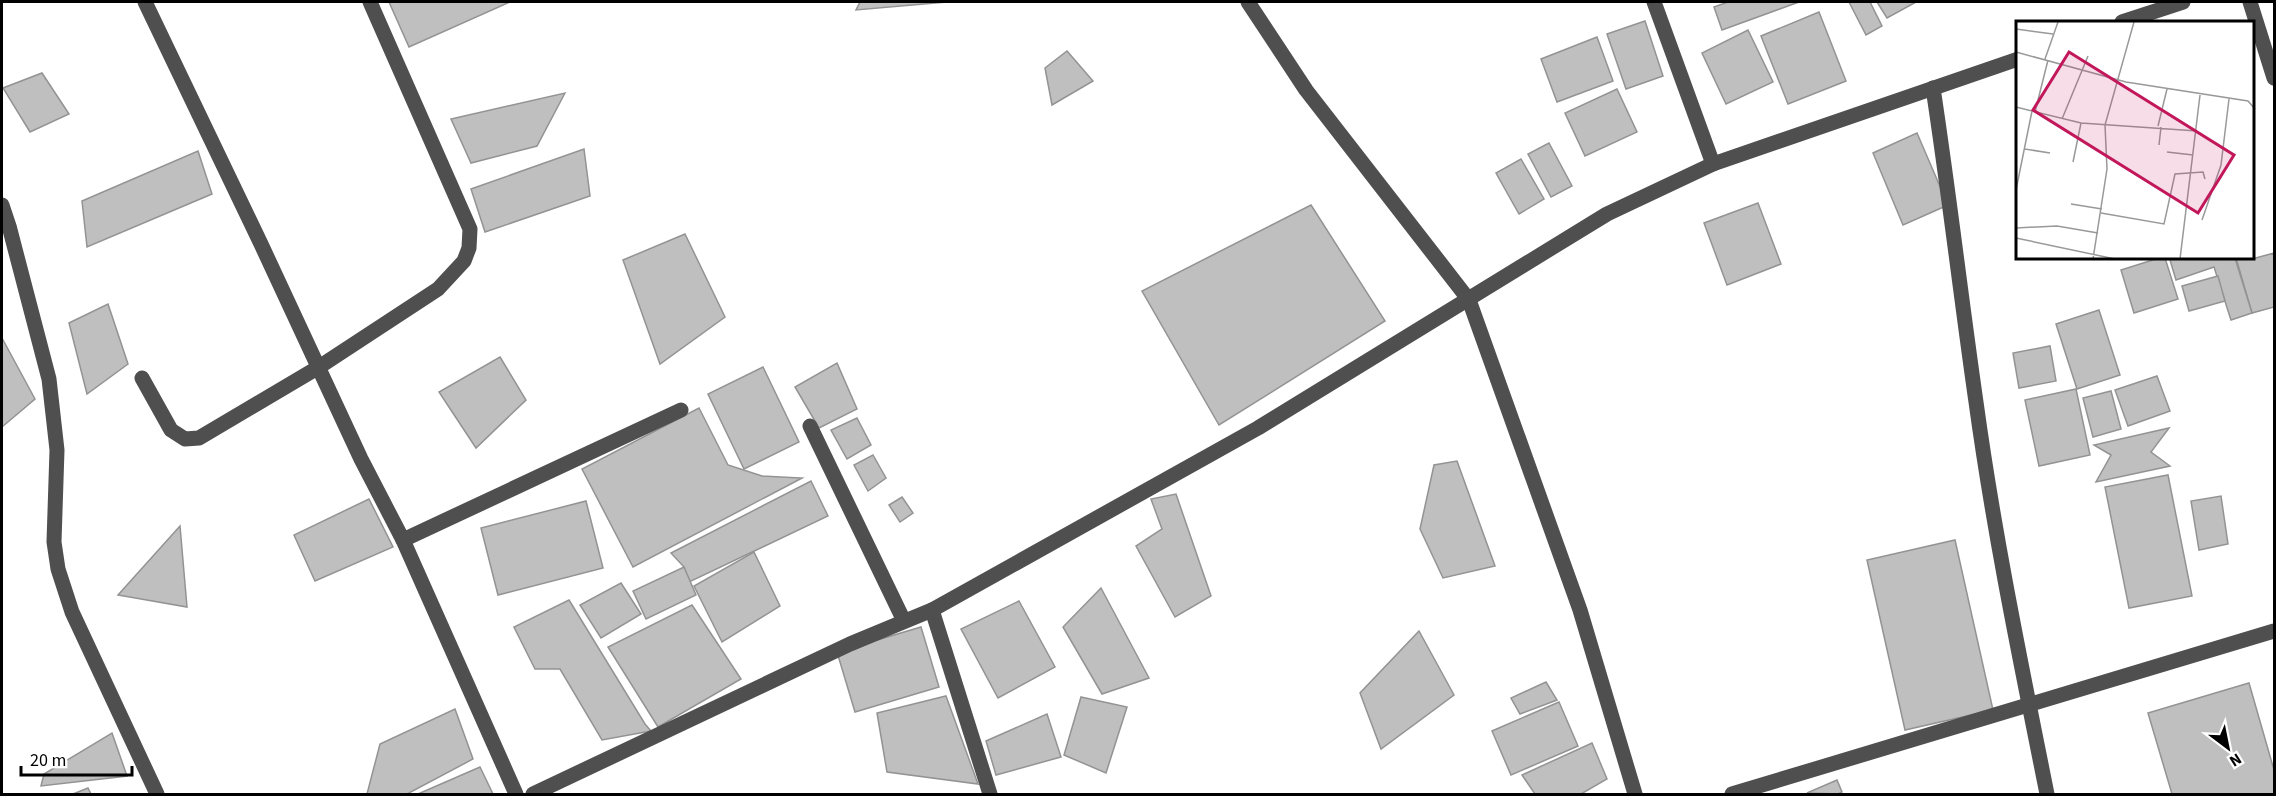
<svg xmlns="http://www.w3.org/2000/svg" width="2276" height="796" viewBox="0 0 2276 796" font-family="'Source Sans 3',sans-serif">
	<rect width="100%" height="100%" fill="#fff"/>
	<!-- building -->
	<g fill="#bfbfbf" stroke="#939393" stroke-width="1.5">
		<polygon points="389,2 510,2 409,47"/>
		<polygon points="860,2 947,2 856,10"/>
		<polygon points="1728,2 1799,2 1722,30 1714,7"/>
		<polygon points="1849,2 1870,2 1882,26 1866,35"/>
		<polygon points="1877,2 1916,2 1887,18"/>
		<polygon points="1819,12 1846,81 1788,104 1761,36"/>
		<polygon points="1645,21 1663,76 1626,89 1607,34"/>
		<polygon points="1748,30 1773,82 1726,104 1702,53"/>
		<polygon points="1597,37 1613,81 1557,102 1541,59"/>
		<polygon points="1067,51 1093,81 1052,105 1045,68"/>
		<polygon points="42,73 69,114 30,132 3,88"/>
		<polygon points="1617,89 1637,132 1585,156 1565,113"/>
		<polygon points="565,93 537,146 471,163 451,119"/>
		<polygon points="1917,133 1948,205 1903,225 1873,153"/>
		<polygon points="1549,143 1572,186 1551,197 1528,154"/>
		<polygon points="584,149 590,196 485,232 471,189"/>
		<polygon points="198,151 212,194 87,247 82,201"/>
		<polygon points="1521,159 1544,199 1519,214 1496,173"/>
		<polygon points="1758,203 1781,264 1727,285 1704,223"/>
		<polygon points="1311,205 1385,321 1219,425 1142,291"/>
		<polygon points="685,234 725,317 660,364 623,260"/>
		<polygon points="2274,253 2274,307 2252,313 2236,258 2252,259"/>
		<polygon points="2159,258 2165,258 2178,299 2134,313 2121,270"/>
		<polygon points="2176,258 2235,258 2252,313 2231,320 2214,267 2176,280 2170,260"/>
		<polygon points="2218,276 2225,301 2189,311 2182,286"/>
		<polygon points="108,304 128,364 87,394 69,323"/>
		<polygon points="2099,310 2120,375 2077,389 2056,324"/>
		<polygon points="2,338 35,399 2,427"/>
		<polygon points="2050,346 2056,381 2019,388 2013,353"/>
		<polygon points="500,357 526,400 476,448 439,392"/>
		<polygon points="837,363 857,409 819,428 795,387"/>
		<polygon points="763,367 799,442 744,469 708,394"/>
		<polygon points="2157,376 2170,411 2128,426 2115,390"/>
		<polygon points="2076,389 2090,455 2039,466 2025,400"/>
		<polygon points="2111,391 2121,429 2093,437 2083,398"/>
		<polygon points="699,408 728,465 762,476 802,478 633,567 582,469"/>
		<polygon points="857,418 871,445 847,459 831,430"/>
		<polygon points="2169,428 2151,452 2170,466 2096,482 2111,455 2094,445"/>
		<polygon points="873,455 886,478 868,491 854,465"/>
		<polygon points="1457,461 1495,566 1443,578 1420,529 1434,465"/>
		<polygon points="2168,475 2192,596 2129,608 2105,487"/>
		<polygon points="811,481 828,516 687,583 684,567 671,553"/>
		<polygon points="1176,494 1211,596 1175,617 1136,546 1162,529 1151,499"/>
		<polygon points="2221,496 2228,544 2199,550 2191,501"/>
		<polygon points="902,497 913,513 900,522 889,505"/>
		<polygon points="369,499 393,547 315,581 294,535"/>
		<polygon points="586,501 603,568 498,595 481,528"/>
		<polygon points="180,526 187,607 118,595"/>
		<polygon points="1955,540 1993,710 1905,730 1867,560"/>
		<polygon points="754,552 780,606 722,642 694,586"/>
		<polygon points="684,567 696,595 646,619 633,591"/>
		<polygon points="621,583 641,614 601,638 580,605"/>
		<polygon points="1101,588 1149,678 1102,694 1063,627"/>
		<polygon points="569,600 645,724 651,731 602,740 560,669 535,669 514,627"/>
		<polygon points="1019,601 1055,667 998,698 961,629"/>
		<polygon points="692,605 741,679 658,727 608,647"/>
		<polygon points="921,627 939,687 855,712 837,652"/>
		<polygon points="1419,631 1454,695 1381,749 1360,693"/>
		<polygon points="1546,682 1557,700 1520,714 1511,698"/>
		<polygon points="2249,683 2274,770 2274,794 2172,794 2148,713"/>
		<polygon points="946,696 978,784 887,772 877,713"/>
		<polygon points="1081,697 1127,707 1106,773 1064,755"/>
		<polygon points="1559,702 1578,746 1511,775 1492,731"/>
		<polygon points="455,709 473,759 407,794 367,794 380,744"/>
		<polygon points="1047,714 1061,757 996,775 986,741"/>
		<polygon points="112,733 127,776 41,786 44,774"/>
		<polygon points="1592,743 1607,779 1581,794 1535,794 1522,775"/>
		<polygon points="480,767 493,794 418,794"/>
		<polygon points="1837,780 1842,792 1838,794 1807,793"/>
		<polygon points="88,788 91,794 73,794"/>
	</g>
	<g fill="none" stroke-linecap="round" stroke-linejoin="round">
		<!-- minor -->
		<g stroke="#4f4f4f" stroke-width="15">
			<polyline points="145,2 261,244 361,459 403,540 516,794"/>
			<polyline points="1248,2 1306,90 1469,300 1580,610 1635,794"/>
			<polyline points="1654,2 1713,164"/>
			<polyline points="2250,2 2274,78"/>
			<polyline points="2122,22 2183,2"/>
			<path d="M 1933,88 C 1949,193 1961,298 1976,402 C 1994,534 2021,664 2047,794"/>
			<polyline points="2,205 9,226 49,379 57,450 54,542 58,569 72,612 157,794"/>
			<polyline points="142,378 171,430 185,439 199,438 319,367 438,289 464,261 469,248 470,229 370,2"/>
			<polyline points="810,426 904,621"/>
			<polyline points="403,540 681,410"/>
			<polyline points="932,610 990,794"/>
			<polyline points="533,794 850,644 932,610 1258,428 1607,214 1713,164 2018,59"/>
			<polyline points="1732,794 2274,631"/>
		</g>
	</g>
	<!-- overview -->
	<g transform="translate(2016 21)">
		<rect width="238" height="238" fill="#fff"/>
		<path fill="none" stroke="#999" stroke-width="1.5" d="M 0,8 L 37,13M 0,31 L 110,61 L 232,80 L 239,88M 29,38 L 42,1M 0,86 L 65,102 L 181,110M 19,91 L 32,39M 46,98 L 72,35M 142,105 L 151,68M 143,124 L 145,106M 9,128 L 34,132M 151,131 L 177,134M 57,141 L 65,102M 0,169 L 16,90M 55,183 L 86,188M 85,192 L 148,203 L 159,153 L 187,151 L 189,158M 186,199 L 205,144 L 213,78M 0,207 L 41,205 L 82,212M 0,217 L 99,238M 77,238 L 91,148 L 89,104 L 118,1M 164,238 L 184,74"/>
		<path fill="#c2185b" fill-opacity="0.15" stroke="#c2185b" stroke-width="3" d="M 53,31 L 218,134 L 182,192 L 17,89 Z"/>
		<rect width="238" height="238" fill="none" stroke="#000" stroke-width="3"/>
	</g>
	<!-- border -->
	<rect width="2276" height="796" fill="none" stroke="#000000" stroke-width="6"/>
	<!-- north arrow -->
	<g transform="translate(2228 748) rotate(148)" stroke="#ffffff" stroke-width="4.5" paint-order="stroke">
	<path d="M0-4.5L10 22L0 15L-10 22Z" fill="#000000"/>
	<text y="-9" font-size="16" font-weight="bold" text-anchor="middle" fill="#000000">N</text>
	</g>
	<!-- scale -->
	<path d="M21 766v9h111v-9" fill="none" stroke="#000000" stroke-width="3"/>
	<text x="30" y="766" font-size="18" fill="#000000" stroke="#ffffff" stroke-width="4.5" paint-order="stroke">20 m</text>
</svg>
